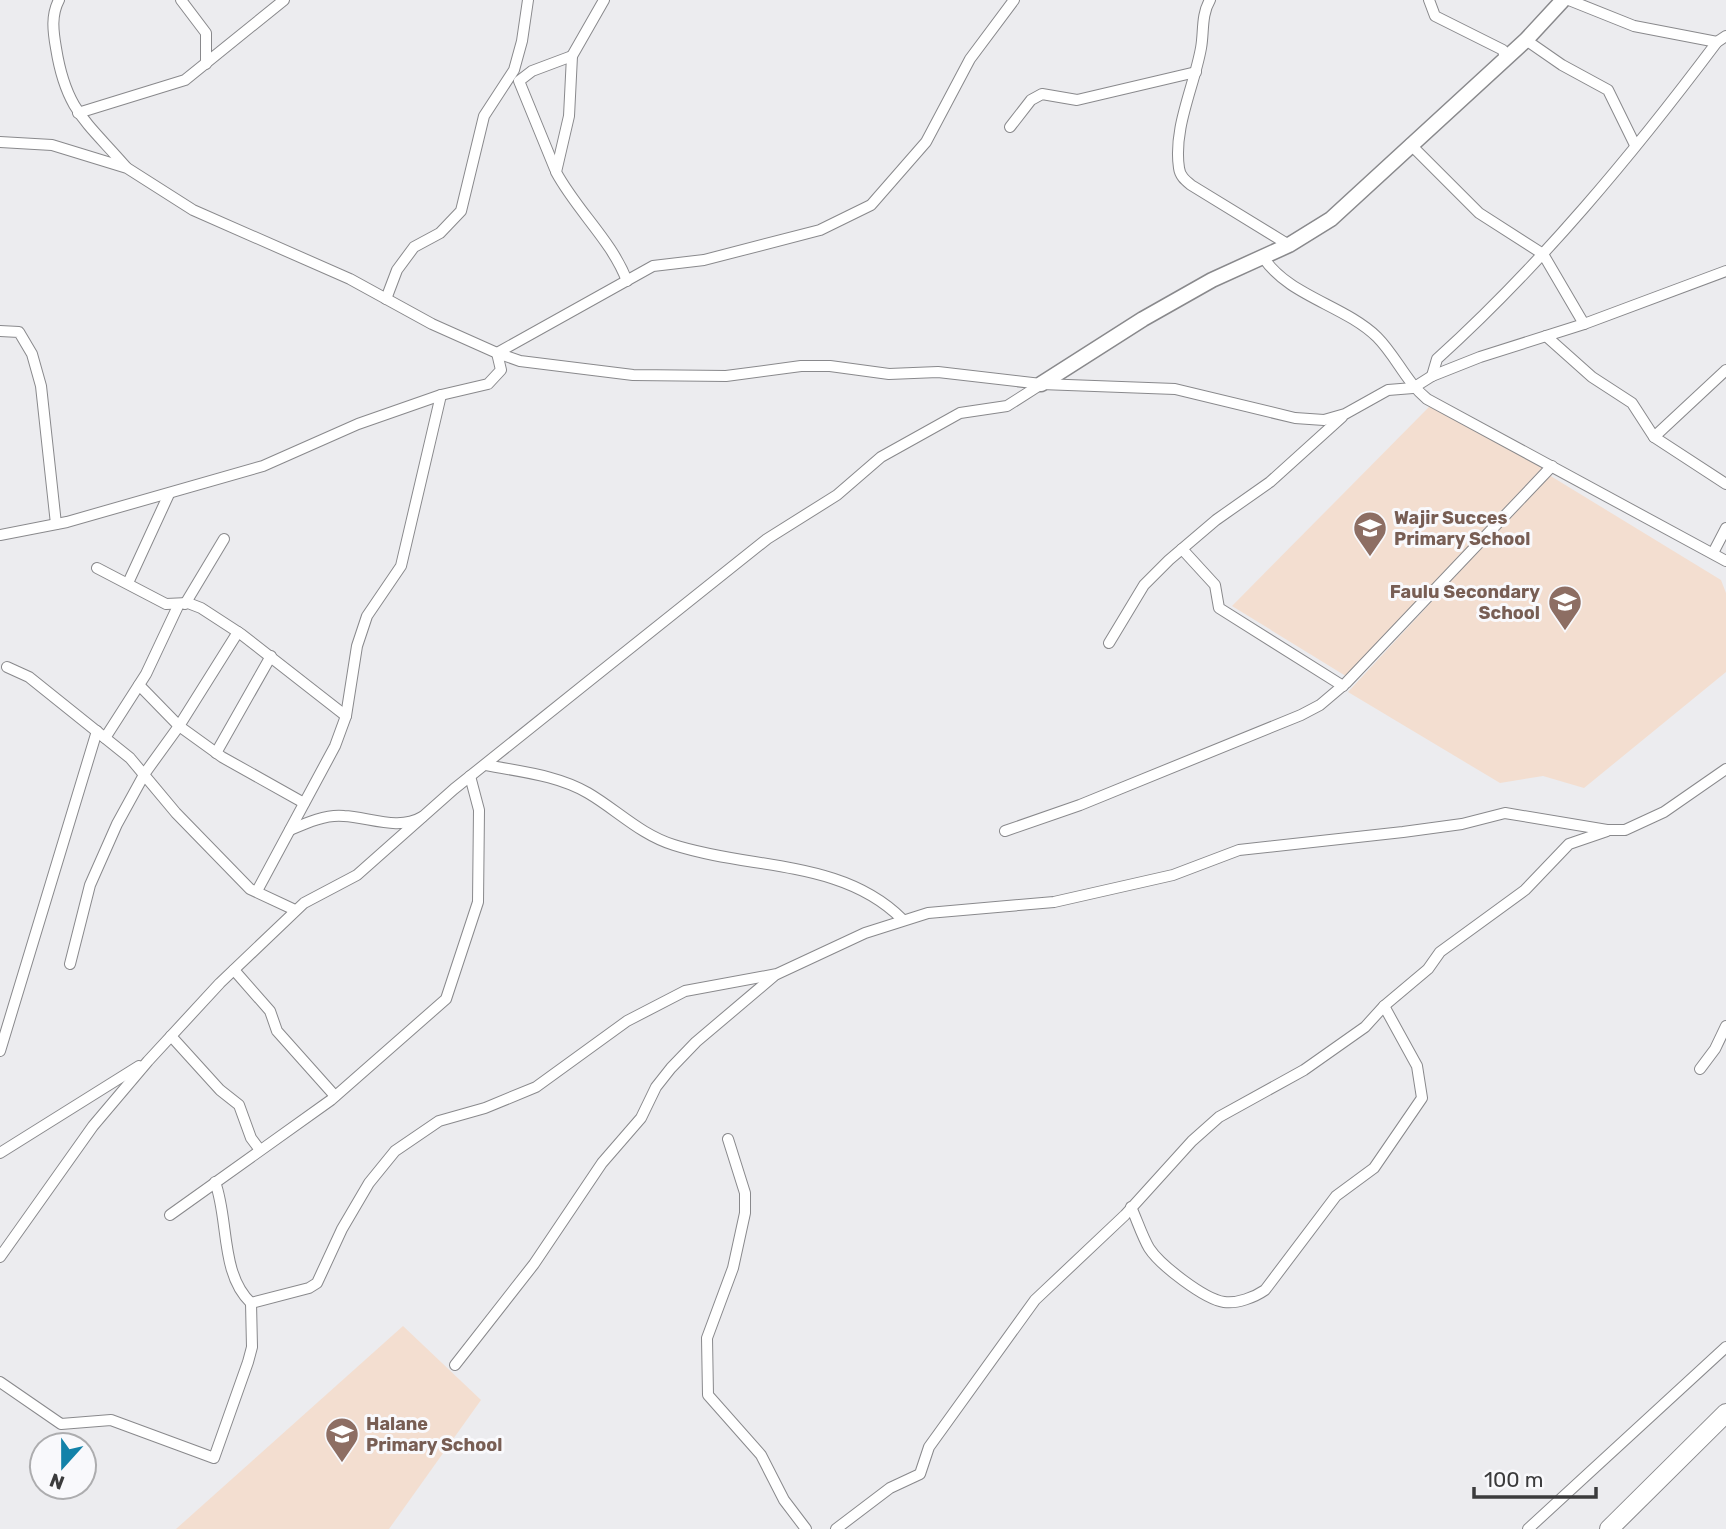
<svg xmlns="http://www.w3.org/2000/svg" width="1726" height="1529" viewBox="0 0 1726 1529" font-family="Rubik,sans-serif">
	<rect width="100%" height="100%" fill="#ececef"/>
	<!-- education -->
	<g fill="#f3ded0">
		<polygon points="1430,406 1550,467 1349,678 1232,606"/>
		<polygon points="1549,475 1721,580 1726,593 1726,672 1584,788 1543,776 1500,783 1348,692"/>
		<polygon points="403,1326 481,1400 389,1529 176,1529"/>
	</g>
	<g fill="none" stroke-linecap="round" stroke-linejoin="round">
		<!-- street casing -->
		<g stroke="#89898c" stroke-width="12">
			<g id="street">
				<path d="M 59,0 C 51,15 53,31 56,48 C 66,111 87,122 126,167"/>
				<polyline points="181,0 206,33 206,64"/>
				<path d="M 604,0 L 572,56 L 569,116 L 556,172 C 577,211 612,241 627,281"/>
				<path d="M 1210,0 C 1201,15 1204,32 1201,48 C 1194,87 1173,128 1179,168 C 1180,176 1185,180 1191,185 L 1289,245"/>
				<polyline points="1429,0 1435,16 1503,50 1505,59"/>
				<polyline points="1569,0 1634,26 1717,42"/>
				<polyline points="1526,40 1562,65 1608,90 1635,145"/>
				<polyline points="78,113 185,80 284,0"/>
				<polyline points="1010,127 1031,100 1042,94 1077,100 1196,72"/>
				<polyline points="0,142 52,145 127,168 193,210 350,279 432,324 497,353 520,361 633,375 726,376 801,366 830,366 889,374 938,372 1041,384 1175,389 1295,418 1324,420 1345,414 1388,390 1413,388 1432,376 1480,357 1584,324 1726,271"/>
				<polyline points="1410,144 1479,213 1543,254 1584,324"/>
				<polyline points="555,169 519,81 532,71 572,56"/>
				<path d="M 1263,257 C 1288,296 1344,305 1377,337 C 1396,356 1406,382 1427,399 L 1726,561"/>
				<polyline points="386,299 397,270 414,247 440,233 461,211 484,116 514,70 522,41 528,0"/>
				<polyline points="0,331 19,332 32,354 41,386 56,524"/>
				<polyline points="1546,336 1592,377 1632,403 1654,437 1726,484"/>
				<path d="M 1432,376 L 1437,359 C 1541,265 1633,154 1717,42 L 1726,36"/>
				<polyline points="1654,437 1726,370"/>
				<polyline points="0,535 67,522 263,466 358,424 441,395 488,384 501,370 497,353 653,266 704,260 820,230 871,205 926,142 970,59 1014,0"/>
				<polyline points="1182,549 1215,585 1219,608 1343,686"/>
				<polyline points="1713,553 1726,528"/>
				<polyline points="97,568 166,604 188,603 201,608 241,634 346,716"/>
				<polyline points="128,583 169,494"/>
				<polyline points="185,604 224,539"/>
				<polyline points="1109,643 1144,585 1169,560 1216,520 1270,482 1342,417"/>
				<polyline points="7,667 29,677 130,758 176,813 250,889 295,910"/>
				<polyline points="139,685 179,726 222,757 304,803"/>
				<polyline points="105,738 146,674 178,606"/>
				<polyline points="216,753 271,656"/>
				<path d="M 486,765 C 521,772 557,775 588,793 C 617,810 641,835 674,845 C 752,870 842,859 902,919"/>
				<path d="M 290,830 C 306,823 326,814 344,816 C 368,817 399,831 422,817"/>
				<polyline points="1005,831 1080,805 1301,715 1320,705 1346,683 1552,466"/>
				<polyline points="257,891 335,746 346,716 357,646 367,616 401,566 441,395"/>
				<polyline points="70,964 90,885 117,824 145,773 179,726 238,632"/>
				<polyline points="234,970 270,1011 277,1031 335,1096"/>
				<polyline points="171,1036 220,1090 239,1105 251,1138 260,1150"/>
				<polyline points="0,1051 97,731"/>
				<polyline points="1700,1069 1715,1049 1726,1026"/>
				<polyline points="728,1139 745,1193 745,1213 733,1268 707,1338 708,1395 761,1455 784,1500 806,1529"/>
				<polyline points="0,1153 139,1066"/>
				<path d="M 215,1182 C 229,1219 220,1274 251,1303"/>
				<path d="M 1131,1207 C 1137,1220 1142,1236 1149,1248 C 1160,1265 1204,1299 1224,1302 C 1237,1304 1255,1297 1265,1290 L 1336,1196 L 1374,1168 L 1422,1098 L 1417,1066 L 1384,1006"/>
				<polyline points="170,1215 331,1100 446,999 478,902 479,810 470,776"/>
				<polyline points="0,1257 93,1126 148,1061 220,983 304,903 357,875 454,789 589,681 767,539 837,495 881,457 960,413 1007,406 1040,385"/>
				<polyline points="455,1365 534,1264 602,1163 641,1118 656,1087 671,1068 696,1042 774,976"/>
				<polyline points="0,1382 61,1424 111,1420 214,1458 248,1362 252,1347 251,1303 309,1288 317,1283 342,1229 369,1183 395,1151 439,1121 485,1108 536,1087 627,1021 685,991 777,974 865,933 928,913 1054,902 1173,875 1239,850 1403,832 1462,824 1505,813 1607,830 1625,830 1664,812 1726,769"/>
				<polyline points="836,1529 890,1488 920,1474 929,1447 1035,1300 1125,1215 1192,1141 1219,1117 1304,1070 1365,1027 1384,1006 1428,969 1440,952 1525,890 1569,844 1607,831"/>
				<polyline points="1528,1529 1726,1347"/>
			</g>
		</g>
		<!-- secondary casing -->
		<g stroke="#89898c" stroke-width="17">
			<polyline id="secondary" points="1041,384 1143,319 1212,280 1289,245 1331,219 1526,40 1563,0"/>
		</g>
		<!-- highway casing -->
		<g stroke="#89898c" stroke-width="20">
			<polyline id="highway" points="1609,1529 1726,1413"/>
		</g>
		<!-- street -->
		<use href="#street" stroke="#fff" stroke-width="10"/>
		<!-- secondary -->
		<use href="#secondary" stroke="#fff" stroke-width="14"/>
		<!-- highway -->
		<use href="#highway" stroke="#fff" stroke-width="18"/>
	</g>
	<!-- icons -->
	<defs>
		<g id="school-pin" transform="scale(1.75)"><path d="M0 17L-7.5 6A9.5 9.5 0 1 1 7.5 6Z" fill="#8d6e63" stroke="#f9f9fc"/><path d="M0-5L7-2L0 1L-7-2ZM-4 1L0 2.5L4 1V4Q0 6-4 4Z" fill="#fff"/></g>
	</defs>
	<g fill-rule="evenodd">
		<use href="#school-pin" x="1370" y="528"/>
		<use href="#school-pin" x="1565" y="602"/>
		<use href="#school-pin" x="342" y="1434"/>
	</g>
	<g text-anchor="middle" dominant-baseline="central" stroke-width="6" stroke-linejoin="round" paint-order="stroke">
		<!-- education labels -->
		<g font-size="18" font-weight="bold" fill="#785e54" stroke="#f9f9fc" text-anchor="start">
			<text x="1394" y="518">Wajir Succes<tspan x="1394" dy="21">Primary School</tspan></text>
			<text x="1540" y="592" text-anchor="end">Faulu Secondary<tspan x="1540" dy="21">School</tspan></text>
			<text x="366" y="1424">Halane<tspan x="366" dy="21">Primary School</tspan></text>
		</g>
	</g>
	<!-- north arrow -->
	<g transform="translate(63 1466) rotate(201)"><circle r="33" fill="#f9f9fc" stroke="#adadaf" stroke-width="2"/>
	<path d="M0-5L12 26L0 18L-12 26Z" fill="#1282a9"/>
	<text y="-10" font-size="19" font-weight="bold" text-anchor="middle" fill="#3b3b3c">N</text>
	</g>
	<!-- scale -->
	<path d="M1474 1487v10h122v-10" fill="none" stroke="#3b3b3c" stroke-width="3.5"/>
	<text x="1484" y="1487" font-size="21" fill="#3b3b3c" stroke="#f9f9fc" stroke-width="5" paint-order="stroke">100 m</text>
</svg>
